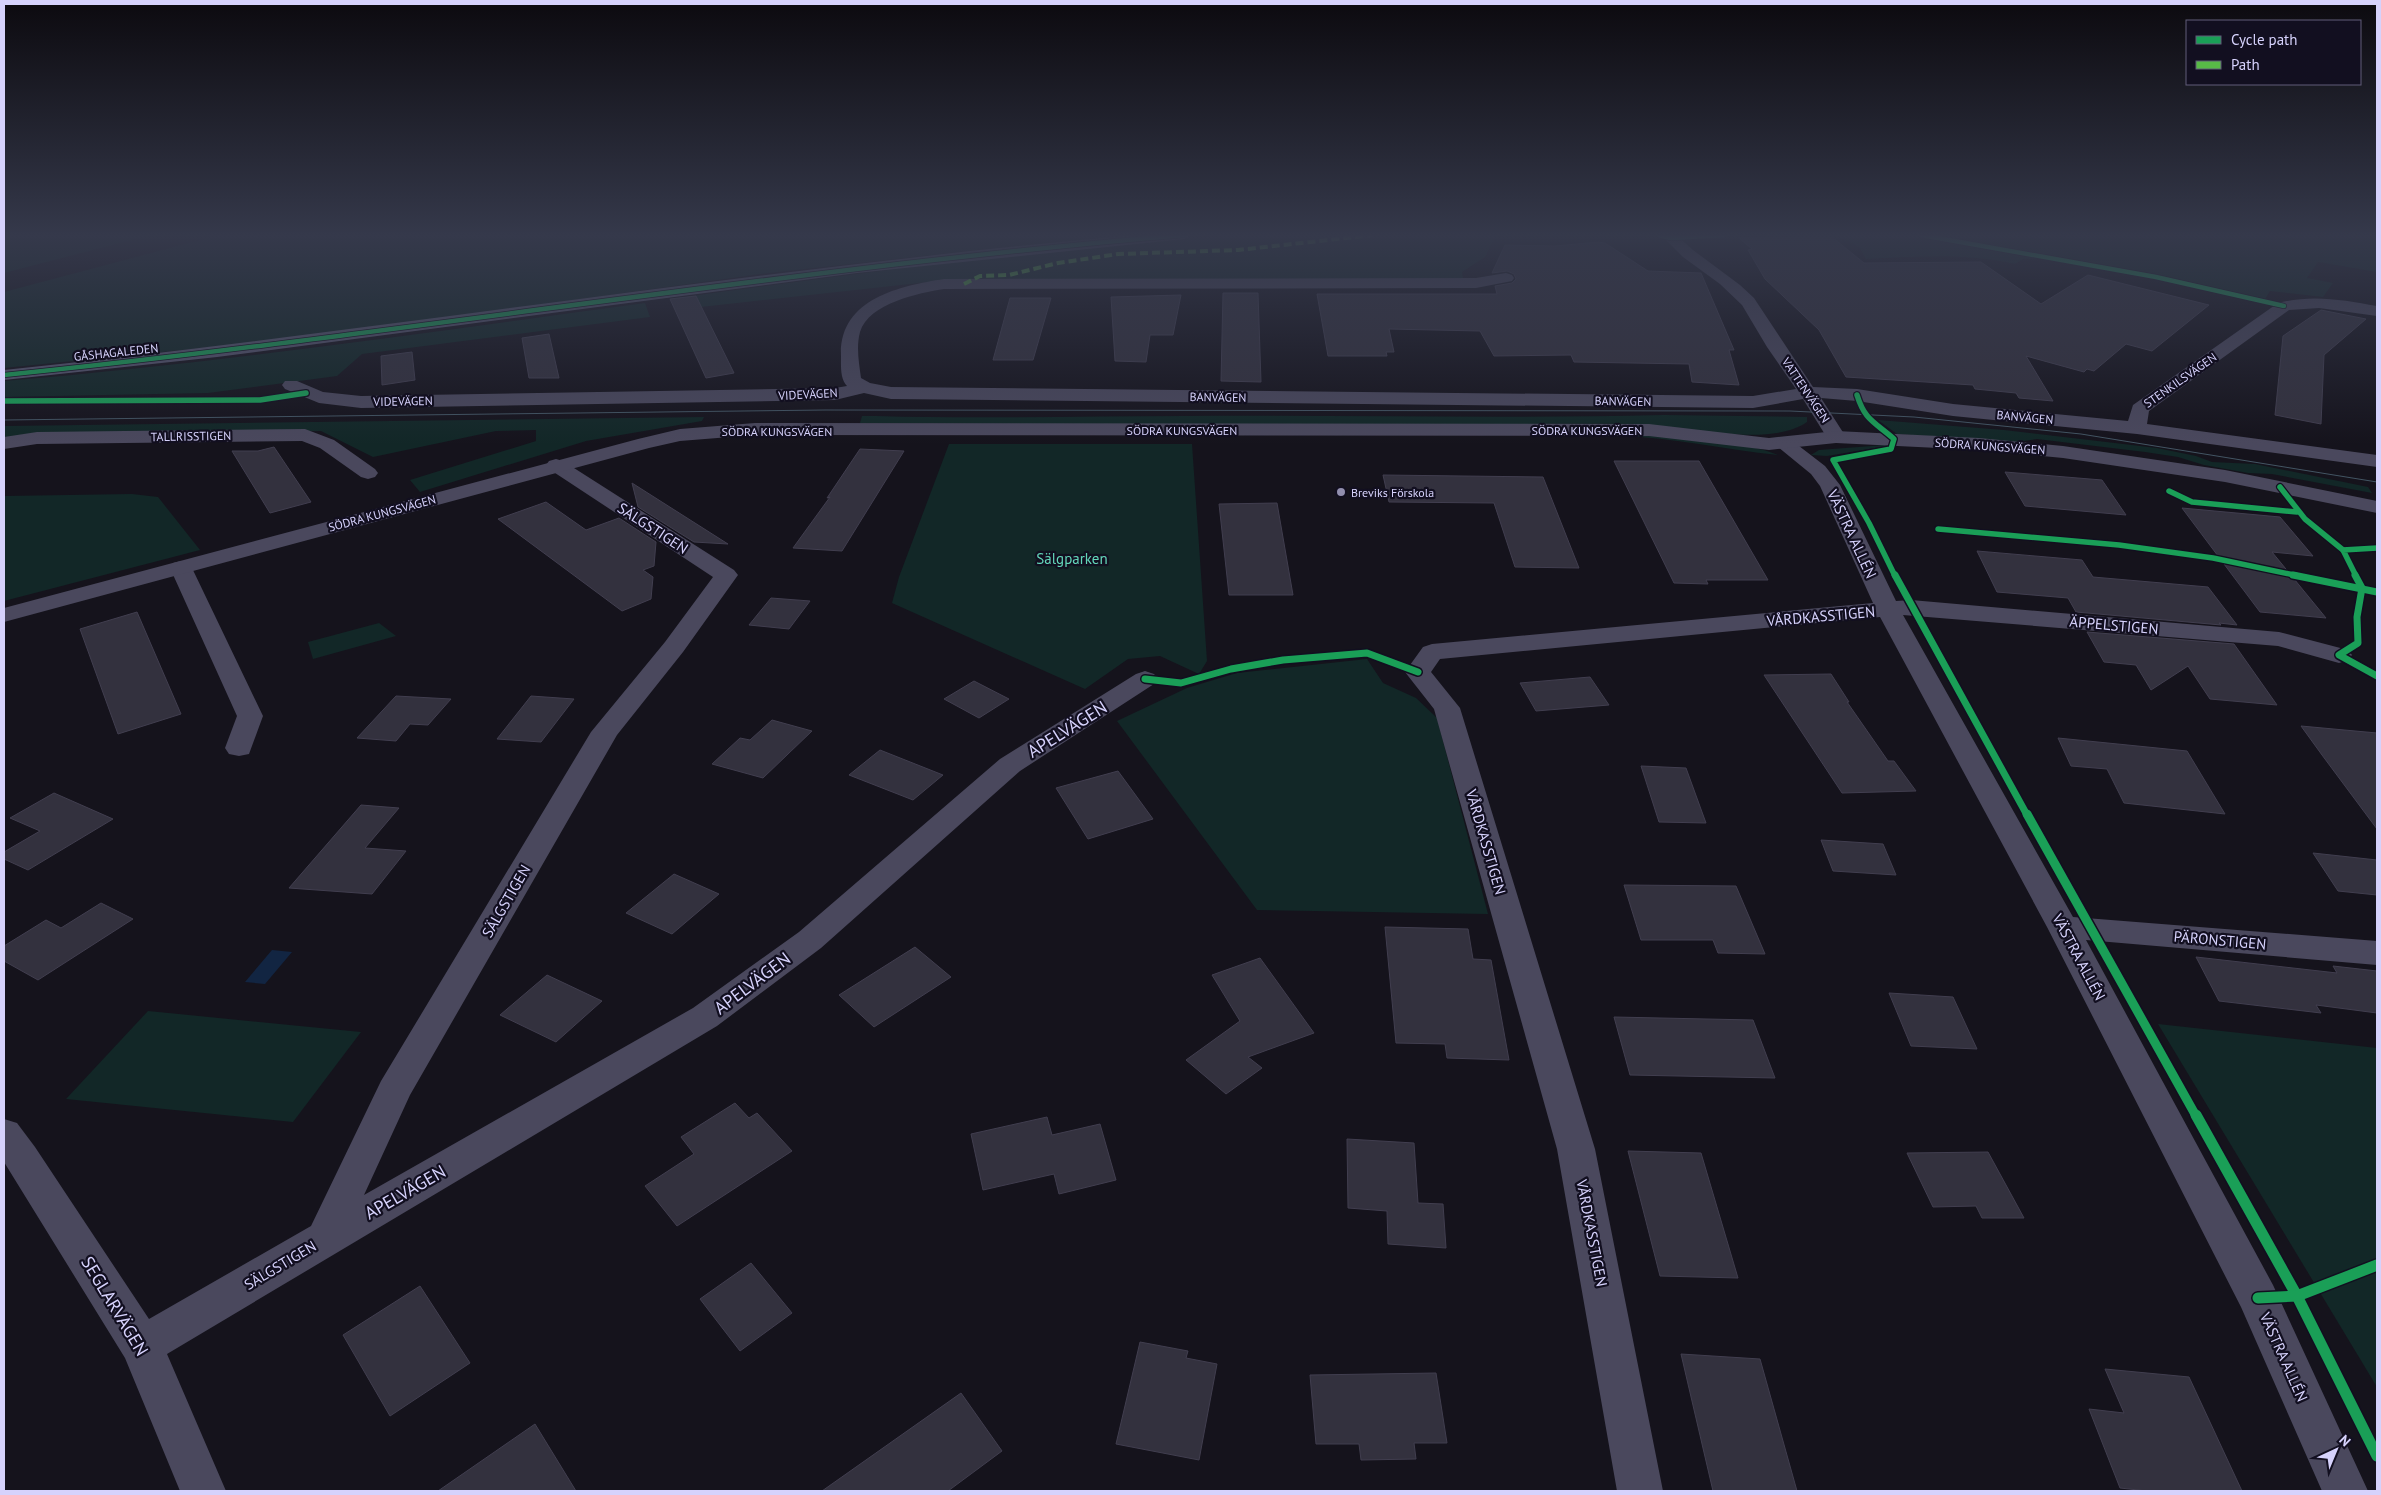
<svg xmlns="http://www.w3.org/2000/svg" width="2381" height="1495" viewBox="0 0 2381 1495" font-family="'PT Sans',sans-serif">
	<rect width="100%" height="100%" fill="#15131c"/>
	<!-- green -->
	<g fill="#122727">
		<polygon points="4,235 151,235 4,273"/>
		<polygon points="219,235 1142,235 994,248 760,274 402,324 212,347 4,368 4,292"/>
		<path d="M 1245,235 L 1496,235 L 1485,257 L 1462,272 L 1463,279 L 947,280 L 683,309 L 670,299 C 861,273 1053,247 1245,235 Z"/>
		<path d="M 1836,235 L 1922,236 L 2048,258 L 2023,259 L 2015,264 C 1966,253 1915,257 1866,259 L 1859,247 Z"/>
		<polygon points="1932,235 2332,235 2377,237 2377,272 2318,262 2307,278 2333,283 2323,297 2270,291 2265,299 2083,261"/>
		<path d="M 645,303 L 650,317 L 362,354 L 337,376 L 208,393 L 4,397 L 4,381 C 218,363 431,332 645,303 Z"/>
		<path d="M 1664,415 L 1807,417 L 1807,422 C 1769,449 1681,425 1634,424 C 1548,423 1462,425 1376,425 C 1204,425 1032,424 860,423 L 862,416 L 876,416 C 979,419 1082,416 1185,416 C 1345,415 1504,419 1664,415 Z"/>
		<polygon points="704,417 702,421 586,441 420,492 410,480 536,441 536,430 496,431 373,457 321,431 15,436 4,438 4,426"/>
		<polygon points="1878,420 2004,430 2157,448 2196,456 2212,462 2255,464 2368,487 2372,493 2272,474 2248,473 2204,465 2178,457 2145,452 2037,439 2017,442 1897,434"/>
		<path d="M 1664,435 C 1701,440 1743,441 1778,455 C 1725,450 1673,437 1620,436 Z"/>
		<polygon points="949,444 1192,444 1207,661 1199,674 1160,656 1128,659 1085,689 892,603 899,577"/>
		<polygon points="1885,445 1887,446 1827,456 1811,455 1819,450"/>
		<polygon points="132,494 158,497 200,550 4,601 4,496"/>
		<polygon points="379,623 396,636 313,659 308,642"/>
		<polygon points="1367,659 1383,683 1416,698 1437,718 1488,914 1257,910 1117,721 1187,688 1237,673"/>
		<polygon points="148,1011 361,1032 293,1122 66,1099"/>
		<polygon points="2158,1024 2377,1048 2377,1387"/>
	</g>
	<!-- water -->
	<polygon fill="#122542" points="272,950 292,952 265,984 245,982"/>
	<!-- building -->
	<g fill="#33313e" stroke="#413e4f">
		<polygon points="1832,237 1864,263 1981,262 2041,304 2088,275 2209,305 2152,351 2126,344 2094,371 2087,369 2084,372 2026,356 2053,401 2019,398 2016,393 1975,389 1973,385 1846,377 1819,330 1765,279 1748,250 1752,249 1739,238"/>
		<polygon points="1598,242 1605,243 1648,271 1701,273 1734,350 1729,350 1739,385 1692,382 1689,364 1574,362 1571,355 1494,356 1480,331 1389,329 1394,352 1386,352 1387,356 1328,356 1317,294 1497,294 1495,286 1512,283 1516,279 1514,274 1507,271 1492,273 1505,245 1555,246"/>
		<polygon points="1223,293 1258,293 1261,382 1221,381"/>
		<polygon points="1181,295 1173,335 1150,335 1146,362 1115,361 1111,297"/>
		<polygon points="696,296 734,373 706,378 670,299"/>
		<polygon points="1010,298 1051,298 1033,360 993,360"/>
		<polygon points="2321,310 2366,319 2324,355 2321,424 2275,415 2283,336"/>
		<polygon points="549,334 559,378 529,378 522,338"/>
		<polygon points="412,352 415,380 382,385 381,356"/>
		<polygon points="274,447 311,502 270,513 232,451 258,451"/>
		<polygon points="860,449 904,451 842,551 793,548 830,497 827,498"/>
		<polygon points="1614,461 1699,461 1768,580 1706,580 1708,584 1674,583"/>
		<polygon points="2005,472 2102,480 2126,515 2025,506"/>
		<polygon points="1383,475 1543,477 1579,568 1515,567 1494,503 1389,502"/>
		<polygon points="632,483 728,544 694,542 638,507"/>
		<polygon points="546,502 586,530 619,518 656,542 654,566 643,570 653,577 651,599 622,611 498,519"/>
		<polygon points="1277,503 1293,595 1229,595 1219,504"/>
		<polygon points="2182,508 2280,517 2313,556 2272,552 2326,618 2260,612"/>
		<polygon points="1977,551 2082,560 2093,577 2208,587 2237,625 2219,623 2221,625 2076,612 2068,598 1997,592"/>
		<polygon points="771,598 810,601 789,629 749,625"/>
		<polygon points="137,612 181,714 118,734 80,629"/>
		<polygon points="2087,632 2234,644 2277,705 2210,699 2188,666 2151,690 2136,665 2104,662"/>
		<polygon points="1831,674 1849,702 1847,702 1888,761 1894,761 1916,791 1842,793 1764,675"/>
		<polygon points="1590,677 1609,705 1536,711 1520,683"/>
		<polygon points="974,681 1009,699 979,718 944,699"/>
		<polygon points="396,696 451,699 428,725 410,724 396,741 357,738"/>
		<polygon points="531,696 574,699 541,742 497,739"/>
		<polygon points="772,720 812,731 763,778 712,764 740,738 750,740"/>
		<polygon points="2301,726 2377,733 2377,829 2322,755"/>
		<polygon points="2058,738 2187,751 2225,814 2124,803 2107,769 2071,766"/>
		<polygon points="880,750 943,775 913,800 849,775"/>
		<polygon points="1641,766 1686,768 1706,823 1659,822"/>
		<polygon points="1118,771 1153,819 1088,839 1056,788"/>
		<polygon points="54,793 113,819 28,870 4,859 4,852 40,831 10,818"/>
		<polygon points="361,805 399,808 365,848 406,851 372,894 289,888"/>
		<polygon points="1821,840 1883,844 1896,875 1833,871"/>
		<polygon points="2313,853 2377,860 2377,895 2338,891"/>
		<polygon points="674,874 719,894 672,934 626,913"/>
		<polygon points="1624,885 1736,886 1765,954 1718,953 1713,940 1641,940"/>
		<polygon points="101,903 133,919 38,980 4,961 4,946 46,920 61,928"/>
		<polygon points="1385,927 1468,929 1473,959 1491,960 1509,1060 1447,1058 1445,1044 1396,1043"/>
		<polygon points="915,947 951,977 874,1027 839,995"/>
		<polygon points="2196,957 2337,973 2333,966 2377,971 2377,1013 2316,1005 2321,1013 2219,1001"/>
		<polygon points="1260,958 1314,1033 1248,1057 1262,1068 1226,1094 1186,1060 1240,1021 1212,975"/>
		<polygon points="547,975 602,1001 556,1042 500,1015"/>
		<polygon points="1889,993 1953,997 1977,1049 1911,1046"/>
		<polygon points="1614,1017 1753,1020 1775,1078 1630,1075"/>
		<polygon points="735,1103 749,1118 757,1113 792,1151 677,1226 645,1186 694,1154 681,1137"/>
		<polygon points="1047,1117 1052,1135 1100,1124 1116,1180 1059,1194 1054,1174 983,1190 971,1134"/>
		<polygon points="1347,1139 1414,1143 1418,1203 1443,1204 1446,1248 1388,1244 1387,1211 1348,1208"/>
		<polygon points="1628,1151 1701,1153 1738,1278 1660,1276"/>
		<polygon points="1988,1152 2024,1218 1982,1218 1976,1206 1933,1207 1907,1153"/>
		<polygon points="751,1263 792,1313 740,1351 700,1299"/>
		<polygon points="420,1286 470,1363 390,1416 343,1335"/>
		<polygon points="1140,1342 1188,1351 1186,1358 1217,1364 1199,1460 1116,1444"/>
		<polygon points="1681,1354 1760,1359 1797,1491 1713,1491"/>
		<polygon points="2105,1369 2189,1377 2242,1491 2147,1491 2120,1488 2089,1409 2124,1413"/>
		<polygon points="1436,1373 1447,1443 1414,1443 1416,1459 1361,1460 1359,1444 1316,1444 1310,1375"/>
		<polygon points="961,1393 1002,1451 948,1491 822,1491"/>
		<polygon points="535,1424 576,1491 438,1491"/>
	</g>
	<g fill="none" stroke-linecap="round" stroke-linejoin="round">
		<!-- minor -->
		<g fill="#4a485d" fill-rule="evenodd">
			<path d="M 1666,235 L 1676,235 L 1693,250 L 1740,285 L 1754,298 L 1813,387 L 1857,389 L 1953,404 L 2128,421 L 2133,405 L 2278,303 C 2312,294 2344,300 2377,306 L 2377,316 L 2319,308 L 2289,310 L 2149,411 L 2147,424 L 2377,455 L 2377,467 L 2137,434 L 1953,416 L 1857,401 L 1821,398 L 1846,437 L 1843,441 L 1836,443 L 1829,441 L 1803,399 L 1753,408 L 891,399 L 864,393 L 835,400 L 361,408 L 319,403 L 285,389 L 282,385 L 285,381 L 297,381 L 323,392 L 361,396 L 835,388 L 847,386 C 840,379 841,366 841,356 C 839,299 899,286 944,279 L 1476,278 L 1506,273 L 1512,275 L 1514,278 L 1512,281 L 1476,288 L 944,289 C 919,293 869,303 860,332 C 856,347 859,363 861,378 L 870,383 L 891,387 L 1753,396 L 1796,389 L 1767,347 L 1742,305 L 1720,284 L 1683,257 L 1664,238 Z"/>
			<polygon points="305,429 334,440 375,469 378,473 375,477 368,479 361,477 320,448 302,441 37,444 4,449 4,437 37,432"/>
			<polygon points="1783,437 1790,439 1825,466 1840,485 1896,601 1911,600 2279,632 2348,650 2352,655 2348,660 2339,663 2278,646 1903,615 2073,917 2377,941 2377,965 2086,940 2273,1285 2368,1491 2322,1491 2241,1307 2047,927 1880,617 1440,659 1431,672 1460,708 1595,1149 1663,1491 1617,1491 1557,1149 1434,709 1405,672 1423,647 1432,644 1873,603 1820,486 1811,474 1773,443 1776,439"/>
			<polygon points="556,459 563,461 734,570 738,575 683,652 617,735 410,1095 364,1195 693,1008 799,932 1000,759 1136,674 1145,671 1154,674 1158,679 1154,684 1020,771 821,948 717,1026 167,1354 226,1491 180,1491 125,1358 4,1162 4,1119 17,1123 35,1147 149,1319 311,1226 381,1081 591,732 665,642 713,577 549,469 546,465 549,461"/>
			<polygon points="181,561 189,563 192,568 263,716 249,754 239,756 229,754 225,748 237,716 170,568 173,563"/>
		</g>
		<!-- tertiary -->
		<polygon fill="#4a485d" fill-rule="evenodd" points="755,423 1649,424 1769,438 1836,431 1979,438 2063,446 2225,470 2377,501 2377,513 2225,482 2063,458 1979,450 1836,443 1769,450 1649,436 755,435 680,441 649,448 4,622 4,608 638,439 680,429"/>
		<!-- secondary -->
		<path fill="#56556e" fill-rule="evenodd" d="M 1135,235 L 1191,235 L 1184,239 L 857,273 L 217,357 L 4,380 L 4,370 C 382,331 757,268 1135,235 Z"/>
		<!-- tram -->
		<polyline stroke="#435563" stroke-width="1" points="4,420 825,410 1790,411 1914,417 2081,434 2377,482"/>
		<!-- quiet -->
		<polyline stroke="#58b947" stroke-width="4" stroke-dasharray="8 4" stroke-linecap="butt" points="964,284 980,276 1009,275 1058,263 1118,254 1238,250 1373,235"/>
		<!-- cycleway-far4 casing -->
		<g stroke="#120f20" stroke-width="6">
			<g id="cycleway-far4">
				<polyline points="1659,235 1671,238 1723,235"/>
				<polyline points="1921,235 2156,277 2284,306"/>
				<path d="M 4,375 C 398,335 789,268 1184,235"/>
			</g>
		</g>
		<!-- cycleway-far3 casing -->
		<g stroke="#120f20" stroke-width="8">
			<g id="cycleway-far3">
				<path d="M 1857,395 C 1865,421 1875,422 1894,439 L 1891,449 L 1833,460 L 1869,523 L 1895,576"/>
				<polyline points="4,401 260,400 306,393"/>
				<polyline points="2280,487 2305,519 2343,550"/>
				<polyline points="2169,491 2192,502 2297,512"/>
				<polyline points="1938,529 2119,545 2213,558 2299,576"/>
				<polyline points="2356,576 2343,550 2377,548"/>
			</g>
		</g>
		<!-- cycleway-far2 casing -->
		<g stroke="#120f20" stroke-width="10">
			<g id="cycleway-far2">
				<polyline points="1895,575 2027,815"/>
				<polyline points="2293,575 2377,592"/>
				<polyline points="2355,575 2362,588 2357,617 2358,643 2339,655 2377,676"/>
				<polyline points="1145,679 1181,683 1231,669 1283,660 1367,653 1418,672"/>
			</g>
		</g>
		<!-- cycleway-far1 casing -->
		<g stroke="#120f20" stroke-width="12">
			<polyline id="cycleway-far1" points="2027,814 2196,1116"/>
		</g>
		<!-- cycleway casing -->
		<g stroke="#120f20" stroke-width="14">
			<g id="cycleway">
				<polyline points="2196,1115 2297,1296 2377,1456"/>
				<polyline points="2258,1298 2297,1296 2377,1265"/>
			</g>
		</g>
		<!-- cycleway-far4 -->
		<use href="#cycleway-far4" stroke="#1a9f57" stroke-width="4.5"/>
		<!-- cycleway-far3 -->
		<use href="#cycleway-far3" stroke="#1a9f57" stroke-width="5.5"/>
		<!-- cycleway-far2 -->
		<use href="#cycleway-far2" stroke="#1a9f57" stroke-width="7"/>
		<!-- cycleway-far1 -->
		<use href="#cycleway-far1" stroke="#1a9f57" stroke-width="9"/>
		<!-- cycleway -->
		<use href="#cycleway" stroke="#1a9f57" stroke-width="11"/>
	</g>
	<!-- sky -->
	<linearGradient id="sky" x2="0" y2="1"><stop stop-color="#0c0a0f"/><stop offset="0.53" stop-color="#35394b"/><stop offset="1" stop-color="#35394b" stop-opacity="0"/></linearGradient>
	<rect width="2381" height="444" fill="url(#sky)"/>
	<!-- markers -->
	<circle fill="#928fae" stroke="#120f20" stroke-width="2" cx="1341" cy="492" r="5"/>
	<g text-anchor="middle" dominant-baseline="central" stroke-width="4.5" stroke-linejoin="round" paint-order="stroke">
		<!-- far-street labels -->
		<g font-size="12" fill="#d6d2fc" stroke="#120f20">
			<text transform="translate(116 352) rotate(-6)">GÅSHAGALEDEN</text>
			<text transform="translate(2180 380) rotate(-35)">STENKILSVÄGEN</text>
			<text transform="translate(1806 390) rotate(56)">VATTENVÄGEN</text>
			<text transform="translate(808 394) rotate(-3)">VIDEVÄGEN</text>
			<text transform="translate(1218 397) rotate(1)">BANVÄGEN</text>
			<text transform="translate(403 401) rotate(-1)">VIDEVÄGEN</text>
			<text transform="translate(1623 401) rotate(1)">BANVÄGEN</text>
			<text transform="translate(2025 417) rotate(5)">BANVÄGEN</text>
			<text x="1182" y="430">SÖDRA KUNGSVÄGEN</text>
			<text x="1587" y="430">SÖDRA KUNGSVÄGEN</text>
			<text x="777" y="431">SÖDRA KUNGSVÄGEN</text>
			<text transform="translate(191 436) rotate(-1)">TALLRISSTIGEN</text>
			<text transform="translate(1990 446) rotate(4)">SÖDRA KUNGSVÄGEN</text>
			<text transform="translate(382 513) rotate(-15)">SÖDRA KUNGSVÄGEN</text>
		</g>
		<!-- far-poi labels -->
		<g font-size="12" fill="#d6d2fc" stroke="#120f20" text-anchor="start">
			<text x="1351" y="492">Breviks Förskola</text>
		</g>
		<!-- street labels -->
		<g font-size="15" fill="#d6d2fc" stroke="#120f20">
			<text transform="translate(653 528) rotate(33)">SÄLGSTIGEN</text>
			<text transform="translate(1852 534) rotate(65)">VÄSTRA ALLÉN</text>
			<text transform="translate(1821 616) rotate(-5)">VÅRDKASSTIGEN</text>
			<text transform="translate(2114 625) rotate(5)">ÄPPELSTIGEN</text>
			<text transform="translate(1486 842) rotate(74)">VÅRDKASSTIGEN</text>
			<text transform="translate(506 901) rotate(-60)">SÄLGSTIGEN</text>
			<text transform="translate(2220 940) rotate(5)">PÄRONSTIGEN</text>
			<text transform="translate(2079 957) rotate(62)">VÄSTRA ALLÉN</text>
			<text transform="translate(1592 1233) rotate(79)">VÅRDKASSTIGEN</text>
			<text transform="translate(280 1265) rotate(-31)">SÄLGSTIGEN</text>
			<text transform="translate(2284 1357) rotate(66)">VÄSTRA ALLÉN</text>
		</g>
		<!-- park labels -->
		<g font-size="15" fill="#63d6ba" stroke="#120f20">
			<text x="1072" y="558">Sälgparken</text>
		</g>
		<!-- near-street labels -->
		<g font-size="18" fill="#d6d2fc" stroke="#120f20">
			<text transform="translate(1067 729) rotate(-32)">APELVÄGEN</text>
			<text transform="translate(752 983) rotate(-37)">APELVÄGEN</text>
			<text transform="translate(405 1192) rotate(-30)">APELVÄGEN</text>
			<text transform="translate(115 1306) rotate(59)">SEGLARVÄGEN</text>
		</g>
	</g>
	<!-- border -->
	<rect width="2381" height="1495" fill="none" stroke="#d6d2fc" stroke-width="10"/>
	<!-- legend -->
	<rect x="2186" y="20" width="175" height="65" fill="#120f20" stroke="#605d78"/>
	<rect x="2196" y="36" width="25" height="8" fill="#1a9f57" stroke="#605d78"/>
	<text x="2231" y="45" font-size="15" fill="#d6d2fc">Cycle path</text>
	<rect x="2196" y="61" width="25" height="8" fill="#58b947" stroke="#605d78"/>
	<text x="2231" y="70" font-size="15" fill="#d6d2fc">Path</text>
	<!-- north arrow -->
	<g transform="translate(2336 1450) rotate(44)" stroke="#120f20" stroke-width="4" paint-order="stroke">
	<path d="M0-4L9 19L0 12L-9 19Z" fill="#d6d2fc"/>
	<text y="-8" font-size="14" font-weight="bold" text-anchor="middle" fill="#d6d2fc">N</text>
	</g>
</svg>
